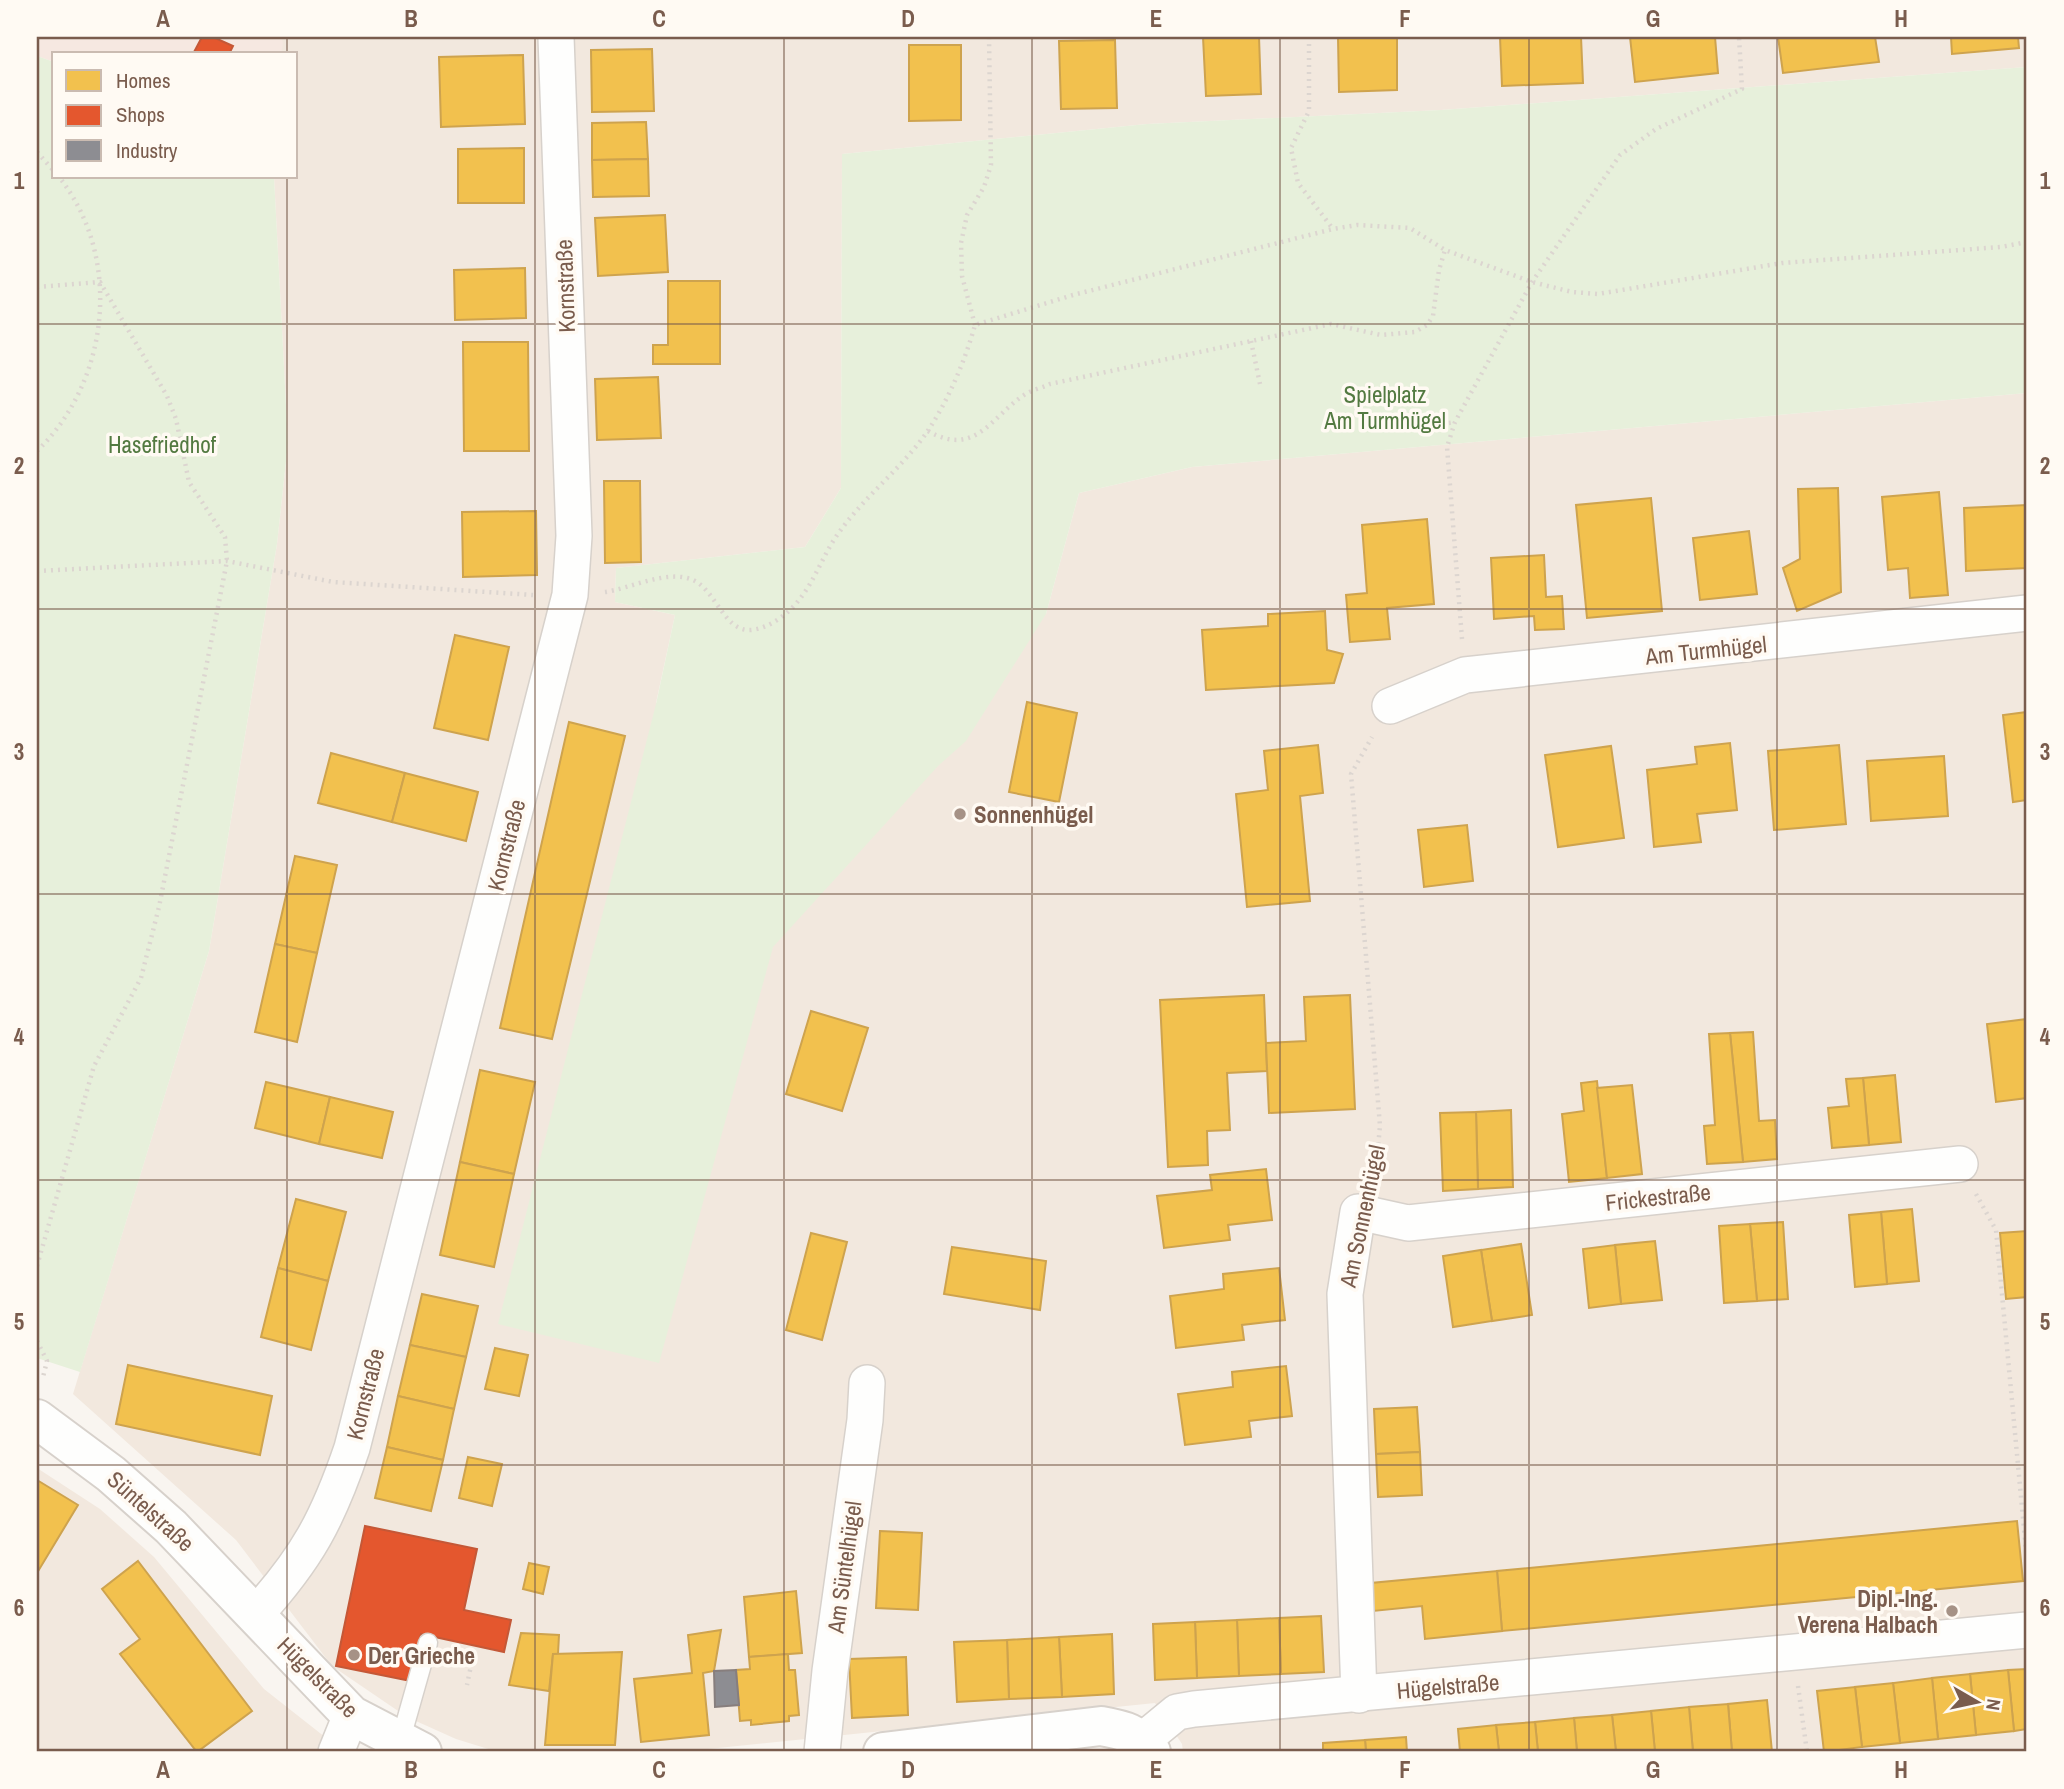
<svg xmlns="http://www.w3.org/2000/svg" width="2064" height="1789" viewBox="0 0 2064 1789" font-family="'Archivo Narrow',sans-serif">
	<rect width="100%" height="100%" fill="#f9f5f0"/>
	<!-- residential -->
	<g fill="#f2e8de">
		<polygon points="281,37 2027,37 2027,67 1441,110 1147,124 842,154 841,488 805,547 616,568 615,602 675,615 656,703 1046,614 1079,493 1192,467 2027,393 2027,1752 1183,1752 1182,1744 1155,1703 679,1752 498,1752 456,1739 407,1717 332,1666 236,1540 73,1394 209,951 277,544 288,443 274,177 296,177 296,54 281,54"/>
		<polygon points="37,1468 100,1509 154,1557 264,1689 344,1752 37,1752"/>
	</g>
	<!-- commercial -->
	<polygon fill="#f6e8e1" points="37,37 281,37 283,43 281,54 54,54 54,62 37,56"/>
	<!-- green -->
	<g fill="#e7f0db">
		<polygon points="37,56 54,62 54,177 274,177 288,443 277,544 209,951 80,1372 37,1358"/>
		<polygon points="2027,67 2027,393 1192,467 1079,493 1046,614 966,741 938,766 773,947 659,1363 498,1324 656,704 675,615 615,602 616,568 805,547 841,488 842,154 1147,124 1441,110"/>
	</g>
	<!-- homes -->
	<g fill="#f2c14e" stroke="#cea34e" stroke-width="2">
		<polygon points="1203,37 1259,37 1261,94 1206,96"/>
		<polygon points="1338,37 1397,37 1397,90 1339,92"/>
		<polygon points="1500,37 1581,37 1583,83 1502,86"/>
		<polygon points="1630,37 1715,37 1718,73 1635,82"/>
		<polygon points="1778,37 1875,37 1879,62 1783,73"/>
		<polygon points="1951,37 2018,37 2019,48 1952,54"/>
		<polygon points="1115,40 1117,108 1061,109 1059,41"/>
		<polygon points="909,45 961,45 961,120 909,121"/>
		<polygon points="652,49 654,111 592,112 591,50"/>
		<polygon points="523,55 525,124 441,127 439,57"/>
		<polygon points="646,122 648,159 592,160 592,123"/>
		<polygon points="524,148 524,203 458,203 458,149"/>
		<polygon points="648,159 649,196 593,197 592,160"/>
		<polygon points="665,215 668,272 598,276 595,218"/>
		<polygon points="525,268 526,318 455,320 454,270"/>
		<polygon points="668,281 720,281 720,364 653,364 653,345 668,345"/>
		<polygon points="463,342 528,342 529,451 464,451"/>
		<polygon points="658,377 661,438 597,440 595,379"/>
		<polygon points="604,481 640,481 641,562 605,563"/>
		<polygon points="1838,488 1841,592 1797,611 1783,568 1800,559 1798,489"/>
		<polygon points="1939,492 1948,595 1910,598 1908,568 1888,570 1882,497"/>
		<polygon points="1651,498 1662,611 1587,618 1576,505"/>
		<polygon points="2027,505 2027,568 1966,571 1964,508"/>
		<polygon points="536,511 537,575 463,577 462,512"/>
		<polygon points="1427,519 1434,604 1387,608 1390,639 1350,642 1346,595 1367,593 1362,525"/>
		<polygon points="1749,531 1757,594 1700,600 1693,538"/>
		<polygon points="1544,555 1546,597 1562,596 1564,629 1535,630 1534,616 1494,619 1491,558"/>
		<polygon points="1325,611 1327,650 1343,654 1334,683 1206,690 1202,630 1268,626 1268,614"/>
		<polygon points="455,635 509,647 488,740 434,728"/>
		<polygon points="1027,702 1077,713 1059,802 1009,792"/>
		<polygon points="2027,712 2027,800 2013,802 2003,715"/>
		<polygon points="569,722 625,736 552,1039 500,1028"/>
		<polygon points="1730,743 1737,810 1697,814 1701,842 1654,847 1647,770 1697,764 1695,747"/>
		<polygon points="1318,745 1323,793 1300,796 1310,901 1247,907 1236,794 1268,790 1264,751"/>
		<polygon points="1839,745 1846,824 1774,830 1768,751"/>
		<polygon points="1611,746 1624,838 1558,847 1545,755"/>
		<polygon points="331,753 405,773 392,822 318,803"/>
		<polygon points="1944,756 1948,816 1871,821 1867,761"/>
		<polygon points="405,773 478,792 466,841 392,822"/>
		<polygon points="1467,825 1473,881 1424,887 1418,830"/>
		<polygon points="295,856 337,865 317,953 275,944"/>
		<polygon points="275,944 317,953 297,1042 255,1032"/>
		<polygon points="1264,995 1267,1071 1227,1073 1230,1130 1207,1131 1208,1165 1168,1167 1160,1000"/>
		<polygon points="1350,995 1355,1109 1269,1113 1266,1043 1306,1041 1304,997"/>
		<polygon points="811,1011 868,1028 842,1111 786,1094"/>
		<polygon points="2027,1019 2027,1098 1996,1102 1987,1024"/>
		<polygon points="1753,1032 1759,1121 1775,1120 1777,1159 1743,1162 1730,1033"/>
		<polygon points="1730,1033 1743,1162 1707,1164 1704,1126 1715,1125 1709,1034"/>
		<polygon points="480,1070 535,1082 514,1174 460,1162"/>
		<polygon points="1895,1075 1901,1142 1869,1145 1863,1078"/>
		<polygon points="1863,1078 1869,1145 1832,1148 1828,1108 1849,1106 1846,1079"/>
		<polygon points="1597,1081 1607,1178 1569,1182 1562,1114 1584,1111 1581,1083"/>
		<polygon points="266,1082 330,1097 319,1144 255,1128"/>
		<polygon points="1632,1085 1642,1174 1607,1178 1597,1088"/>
		<polygon points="330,1097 393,1112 382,1158 319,1144"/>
		<polygon points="1511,1110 1513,1187 1478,1189 1476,1112"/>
		<polygon points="1476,1112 1478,1189 1443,1191 1440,1113"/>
		<polygon points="460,1162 514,1174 494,1267 440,1255"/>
		<polygon points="1266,1169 1272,1220 1228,1225 1230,1240 1164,1248 1157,1196 1212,1190 1210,1175"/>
		<polygon points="296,1199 346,1212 328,1281 278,1268"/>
		<polygon points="1912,1209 1919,1281 1887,1284 1881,1212"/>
		<polygon points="1881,1212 1887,1284 1855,1287 1849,1215"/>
		<polygon points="1783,1222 1788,1299 1757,1301 1750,1224"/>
		<polygon points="1750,1224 1757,1301 1724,1303 1719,1226"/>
		<polygon points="2027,1231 2027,1297 2006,1299 2000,1233"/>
		<polygon points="811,1233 847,1242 822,1340 786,1330"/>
		<polygon points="1655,1241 1662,1300 1621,1304 1615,1245"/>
		<polygon points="1521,1244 1532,1315 1492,1321 1481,1250"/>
		<polygon points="1615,1245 1621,1304 1589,1308 1583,1249"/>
		<polygon points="952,1247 1046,1261 1040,1310 944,1294"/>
		<polygon points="1481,1250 1492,1321 1453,1327 1443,1256"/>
		<polygon points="278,1268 328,1281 311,1350 261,1337"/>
		<polygon points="1279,1268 1285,1320 1242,1325 1244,1340 1176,1348 1170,1296 1224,1289 1223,1274"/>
		<polygon points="422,1294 478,1306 466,1357 410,1345"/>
		<polygon points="410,1345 466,1357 454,1409 398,1396"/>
		<polygon points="495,1348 528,1355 519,1396 485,1389"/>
		<polygon points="128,1365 272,1396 260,1455 116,1424"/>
		<polygon points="1286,1366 1292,1416 1249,1421 1251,1437 1185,1445 1178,1394 1233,1387 1232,1372"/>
		<polygon points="398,1396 454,1409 443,1460 387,1447"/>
		<polygon points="1417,1407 1420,1452 1376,1454 1374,1409"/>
		<polygon points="387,1447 443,1460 431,1511 375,1498"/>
		<polygon points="1420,1452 1422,1495 1378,1497 1376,1454"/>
		<polygon points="468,1457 502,1464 492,1506 459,1498"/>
		<polygon points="37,1480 78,1505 37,1573"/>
		<polygon points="2017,1521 2023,1581 1502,1631 1497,1571"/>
		<polygon points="880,1531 922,1533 918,1610 876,1608"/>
		<polygon points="138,1561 252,1711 197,1752 120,1654 140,1639 102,1589"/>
		<polygon points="529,1563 549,1567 543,1594 523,1589"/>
		<polygon points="1497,1571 1502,1631 1425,1639 1422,1606 1373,1611 1371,1583"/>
		<polygon points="796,1591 802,1653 749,1657 744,1597"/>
		<polygon points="1321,1616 1324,1672 1281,1674 1279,1618"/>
		<polygon points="1279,1618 1281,1674 1239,1676 1237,1620"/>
		<polygon points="1237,1620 1239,1676 1197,1678 1195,1622"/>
		<polygon points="1195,1622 1197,1678 1155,1680 1153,1624"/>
		<polygon points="721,1630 714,1671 703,1673 709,1735 641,1742 634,1679 692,1673 688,1635"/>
		<polygon points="521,1633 559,1635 558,1654 553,1654 549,1691 509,1685"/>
		<polygon points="1112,1634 1114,1694 1062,1697 1059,1637"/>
		<polygon points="1059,1637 1062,1697 1009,1699 1007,1640"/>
		<polygon points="1007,1640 1009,1699 957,1702 954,1642"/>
		<polygon points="622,1652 615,1745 545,1745 553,1654"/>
		<polygon points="788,1654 789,1670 795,1670 799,1715 789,1716 789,1721 751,1725 751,1720 740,1721 736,1670 750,1669 749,1657"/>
		<polygon points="906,1657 908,1715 852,1718 849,1659"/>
		<polygon points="2027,1669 2027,1729 2014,1731 2008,1670"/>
		<polygon points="2008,1670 2014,1731 1976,1735 1970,1674"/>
		<polygon points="1970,1674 1976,1735 1938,1739 1932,1678"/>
		<polygon points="1932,1678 1938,1739 1900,1743 1893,1683"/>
		<polygon points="1893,1683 1900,1743 1862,1747 1855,1687"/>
		<polygon points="1855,1687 1862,1747 1824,1752 1817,1691"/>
		<polygon points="1767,1700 1772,1752 1732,1752 1728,1704"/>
		<polygon points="1728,1704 1732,1752 1693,1752 1689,1707"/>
		<polygon points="1689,1707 1693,1752 1655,1752 1651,1711"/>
		<polygon points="1651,1711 1655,1752 1616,1752 1612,1715"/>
		<polygon points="1612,1715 1616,1752 1577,1752 1574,1718"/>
		<polygon points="1574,1718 1577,1752 1538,1752 1535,1722"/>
		<polygon points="1535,1722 1538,1752 1499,1752 1496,1725"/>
		<polygon points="1496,1725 1499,1752 1460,1752 1458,1729"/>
		<polygon points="1406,1737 1407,1752 1366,1752 1365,1740"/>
		<polygon points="1365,1740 1366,1752 1323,1752 1323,1743"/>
	</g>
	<!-- shops -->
	<g fill="#e4572e" stroke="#c45837" stroke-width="2">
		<polygon points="202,37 213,37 233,46 229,54 193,54"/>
		<polygon points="365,1526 477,1549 464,1610 511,1620 504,1652 421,1634 411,1681 336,1666"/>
	</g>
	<!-- industry -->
	<polygon fill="#8d8d92" stroke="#877e7d" stroke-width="2" points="736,1670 739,1705 715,1707 714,1671"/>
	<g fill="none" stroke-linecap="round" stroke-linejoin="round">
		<!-- service casing -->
		<g stroke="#d7d1cb" stroke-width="21">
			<polyline id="service" points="400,1742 428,1643"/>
		</g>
		<!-- minor casing -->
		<g stroke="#d7d1cb" stroke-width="38">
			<g id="minor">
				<polyline points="1390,706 1465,675 2027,613"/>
				<path d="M 256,1614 C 307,1558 328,1519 352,1448 L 570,595 L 574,536 L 556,37"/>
				<polyline points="1359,1695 1345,1294 1358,1212 1408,1223 1960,1164"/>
				<polyline points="1143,1740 1177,1712 1194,1709 2027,1630"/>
				<polyline points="336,1752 351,1715"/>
				<polyline points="822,1752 830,1671 865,1420 867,1383"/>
			</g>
		</g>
		<!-- tertiary casing -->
		<g stroke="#d7d1cb" stroke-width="42">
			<g id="tertiary">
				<polyline points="37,1419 111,1474 171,1527 351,1715 422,1752"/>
				<path d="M 883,1752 L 1101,1726 C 1123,1730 1138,1733 1151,1752"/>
			</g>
		</g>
		<!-- path -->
		<g stroke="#dcd5d0" stroke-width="4.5" stroke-dasharray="2 5" stroke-linecap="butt">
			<polyline points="1309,37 1309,111 1291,148 1298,183 1333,229"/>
			<polyline points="37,152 54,171"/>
			<polyline points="37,287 100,282 167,396 176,419 189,482 225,537 227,561 159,907 141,978 94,1066 37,1266"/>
			<polyline points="975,325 962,276 961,243 967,215 984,187 991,165 989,37"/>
			<polyline points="1251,341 1260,384"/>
			<polyline points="1428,426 1455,422"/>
			<path d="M 928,431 C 975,458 991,417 1024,395 C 1031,390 1042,388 1050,384 L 1331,324 L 1381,335 L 1415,332 L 1427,325 L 1433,316 L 1439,270 L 1445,250"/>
			<path d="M 37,451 C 110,381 123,257 59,177"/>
			<polyline points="37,571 227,561 333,582 533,595"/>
			<path d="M 605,592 C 632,588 667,569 693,580 C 716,590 724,632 751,630 C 770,628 788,614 799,600 C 816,579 824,552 840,531 C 866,495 902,468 927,432 C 948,401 965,361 975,325 L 1073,295 L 1333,229 L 1357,225 L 1410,228 L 1445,250 L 1532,282 L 1572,292 L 1598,294 L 1782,263 L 2001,247 L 2027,242"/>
			<polyline points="1462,639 1447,447 1455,422 1532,282 1620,155 1656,129 1742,89 1739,37"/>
			<polyline points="1370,1178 1377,1158 1380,1126 1351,774 1372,737"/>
			<polyline points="1976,1194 1996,1230 2027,1561"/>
			<polyline points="37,1341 47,1361 43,1377"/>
			<polyline points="453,1650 473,1656 467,1685"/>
			<polyline points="1798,1686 1807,1752"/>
		</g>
		<!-- service -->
		<use href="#service" stroke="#fefefd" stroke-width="18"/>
		<!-- minor -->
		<use href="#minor" stroke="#fefefd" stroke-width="35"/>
		<!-- tertiary -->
		<use href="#tertiary" stroke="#fefefd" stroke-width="38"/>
	</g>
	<!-- grid -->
	<path fill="none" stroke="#7a5c4d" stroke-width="2" stroke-opacity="0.55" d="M 287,37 L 287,54M 535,37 L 535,1752M 784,37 L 784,1752M 1032,37 L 1032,1752M 1280,37 L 1280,1752M 1529,37 L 1529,1752M 1777,37 L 1777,1752M 287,177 L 287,1752M 37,324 L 2027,324M 37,609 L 2027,609M 37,894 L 2027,894M 37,1180 L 2027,1180M 37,1465 L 2027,1465"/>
	<!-- markers -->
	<g fill="#a69286" stroke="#fffaf3" stroke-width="2.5">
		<circle cx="960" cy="814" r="7"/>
		<circle cx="1952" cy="1611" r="7"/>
		<circle cx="354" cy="1655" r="7"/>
	</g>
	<g text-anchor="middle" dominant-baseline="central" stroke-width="7" stroke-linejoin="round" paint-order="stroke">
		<!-- street labels -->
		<g font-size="23" fill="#7a5c4d" stroke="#fffaf3">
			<text transform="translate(565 286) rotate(-92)">Kornstraße</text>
			<text transform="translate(1706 650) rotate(-6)">Am Turmhügel</text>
			<text transform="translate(506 845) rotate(-76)">Kornstraße</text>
			<text transform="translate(1658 1197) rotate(-6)">Frickestraße</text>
			<text transform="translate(1362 1216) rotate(-78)">Am Sonnenhügel</text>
			<text transform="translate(365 1394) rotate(-76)">Kornstraße</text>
			<text transform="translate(151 1511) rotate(42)">Süntelstraße</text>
			<text transform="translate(844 1567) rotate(-82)">Am Süntelhügel</text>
			<text transform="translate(318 1677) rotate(45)">Hügelstraße</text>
			<text transform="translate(1448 1686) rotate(-5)">Hügelstraße</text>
		</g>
		<!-- park labels -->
		<g font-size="23" fill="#537a41" stroke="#fffaf3">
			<text x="1385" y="394">Spielplatz<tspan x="1385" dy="26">Am Turmhügel</tspan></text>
			<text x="162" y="444">Hasefriedhof</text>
		</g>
		<!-- poi labels -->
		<g font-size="23" font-weight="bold" fill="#7a5c4d" stroke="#fffaf3" text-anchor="start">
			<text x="974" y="814">Sonnenhügel</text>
			<text x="1938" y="1598" text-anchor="end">Dipl.-Ing.<tspan x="1938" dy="26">Verena Halbach</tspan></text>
			<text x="368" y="1655">Der Grieche</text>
		</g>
	</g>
	<!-- border -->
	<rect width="2064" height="1789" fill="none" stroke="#fffaf3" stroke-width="77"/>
	<!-- legend -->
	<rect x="52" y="52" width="245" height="126" fill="#fffaf3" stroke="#cabbb1" stroke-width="2"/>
	<rect x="66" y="70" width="35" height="21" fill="#f2c14e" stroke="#cabbb1" stroke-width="2"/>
	<text x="116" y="88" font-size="21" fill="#7a5c4d">Homes</text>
	<rect x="66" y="105" width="35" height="21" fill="#e4572e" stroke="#cabbb1" stroke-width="2"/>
	<text x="116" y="122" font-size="21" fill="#7a5c4d">Shops</text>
	<rect x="66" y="140" width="35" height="21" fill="#8d8d92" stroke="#cabbb1" stroke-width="2"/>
	<text x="116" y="158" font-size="21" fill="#7a5c4d">Industry</text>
	<!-- north arrow -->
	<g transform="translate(1977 1702) rotate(99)" stroke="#fffaf3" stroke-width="5" paint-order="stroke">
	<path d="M0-5L12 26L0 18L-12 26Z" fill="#7a5c4d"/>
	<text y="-10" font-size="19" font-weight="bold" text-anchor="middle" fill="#7a5c4d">N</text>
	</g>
	<rect x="38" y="38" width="1987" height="1712" fill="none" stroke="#7a5c4d" stroke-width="2.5"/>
	<g font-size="23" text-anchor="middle" font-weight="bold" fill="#7a5c4d">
		<text x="163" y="27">A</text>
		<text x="411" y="27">B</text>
		<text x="659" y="27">C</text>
		<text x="908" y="27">D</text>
		<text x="1156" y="27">E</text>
		<text x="1405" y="27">F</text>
		<text x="1653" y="27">G</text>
		<text x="1901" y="27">H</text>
		<text x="19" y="189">1</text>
		<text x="2045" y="189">1</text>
		<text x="19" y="474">2</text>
		<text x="2045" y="474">2</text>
		<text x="19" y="760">3</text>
		<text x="2045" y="760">3</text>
		<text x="19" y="1045">4</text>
		<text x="2045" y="1045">4</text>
		<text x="19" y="1330">5</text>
		<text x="2045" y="1330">5</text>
		<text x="19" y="1616">6</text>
		<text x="2045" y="1616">6</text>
		<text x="163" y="1778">A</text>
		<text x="411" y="1778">B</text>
		<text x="659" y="1778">C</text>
		<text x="908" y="1778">D</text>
		<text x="1156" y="1778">E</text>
		<text x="1405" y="1778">F</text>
		<text x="1653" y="1778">G</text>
		<text x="1901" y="1778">H</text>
	</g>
</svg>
